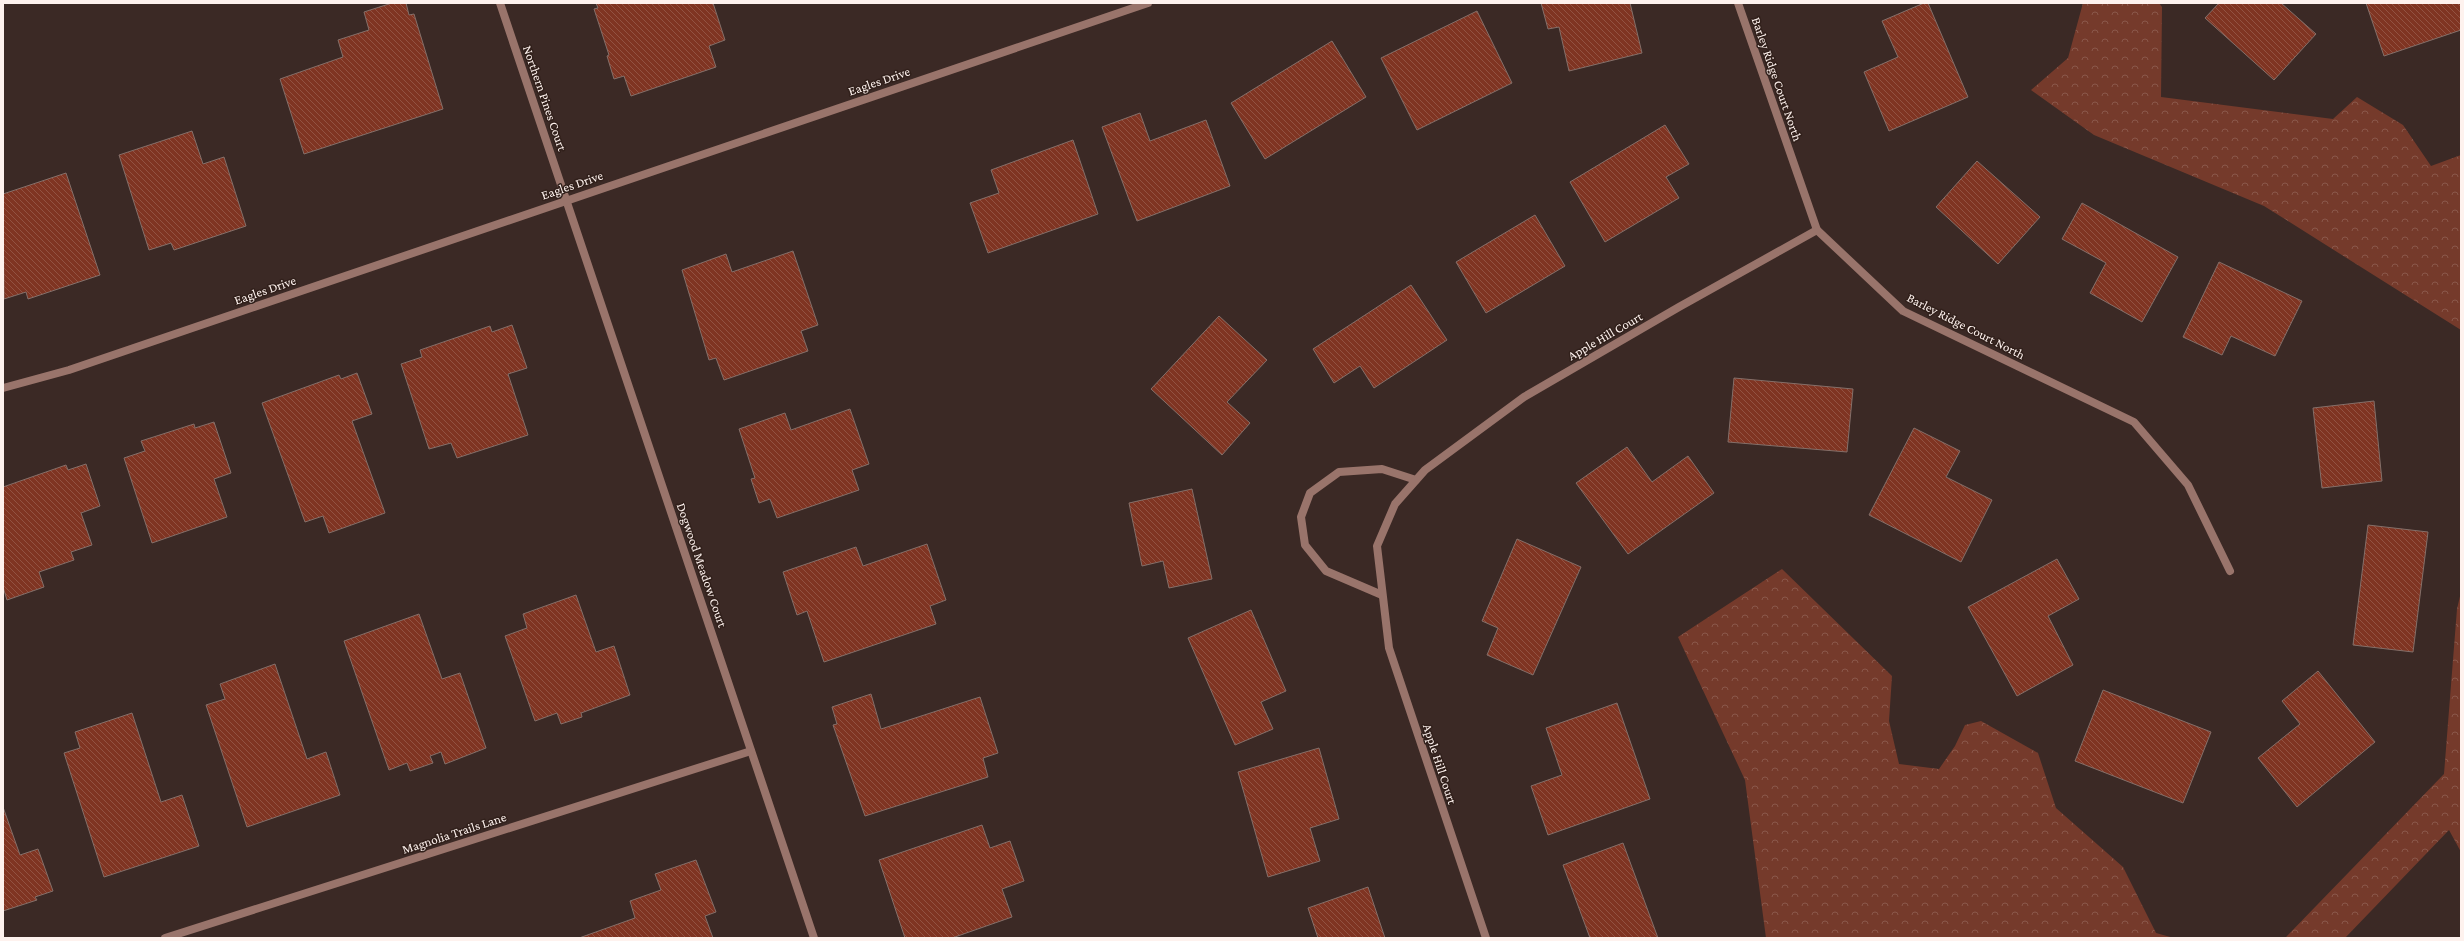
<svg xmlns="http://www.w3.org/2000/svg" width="2464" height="941" viewBox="0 0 2464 941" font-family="'Crimson Pro',serif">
	<defs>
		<pattern id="forest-crowns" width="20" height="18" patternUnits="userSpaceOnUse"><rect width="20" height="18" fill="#753a2b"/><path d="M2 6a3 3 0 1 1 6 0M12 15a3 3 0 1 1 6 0" fill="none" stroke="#8a574a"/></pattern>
		<pattern id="building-back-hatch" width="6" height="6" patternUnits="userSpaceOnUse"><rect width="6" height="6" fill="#7f3422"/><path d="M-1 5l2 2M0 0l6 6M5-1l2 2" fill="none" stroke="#925242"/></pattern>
	</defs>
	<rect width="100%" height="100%" fill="#3b2925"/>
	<!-- forest -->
	<g fill="url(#forest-crowns)">
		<polygon points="2083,3 2159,3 2162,7 2161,97 2333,119 2357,97 2403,125 2431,166 2461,155 2461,330 2264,206 2094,135 2031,90 2068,58"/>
		<polygon points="1782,569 1892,676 1889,721 1899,764 1939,769 1955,746 1965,725 1981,721 2038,753 2056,808 2123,867 2156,933 2174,938 1766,938 1745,780 1678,637"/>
		<polygon points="2461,592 2461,852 2449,830 2345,938 2285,938 2444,774 2457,609"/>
	</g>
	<!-- building -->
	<g fill="url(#building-back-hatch)" stroke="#846f69">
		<polygon points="392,3 406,3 409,15 414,14 443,109 304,154 280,79 343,57 338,40 369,30 364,12"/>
		<polygon points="596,3 713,3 725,40 709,46 716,67 631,96 624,76 614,79 607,56 609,55 594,9 598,8"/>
		<polygon points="1541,3 1630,3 1642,53 1569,71 1559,27 1548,29"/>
		<polygon points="1924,3 1928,3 1968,97 1889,131 1864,72 1898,57 1882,21"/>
		<polygon points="2219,3 2281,3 2316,34 2274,80 2205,18"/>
		<polygon points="2366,3 2461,3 2461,30 2384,56"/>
		<polygon points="1477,11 1512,83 1417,130 1381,58"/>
		<polygon points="1332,41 1366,97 1265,159 1231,103"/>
		<polygon points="1140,113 1150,141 1206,120 1230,186 1137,221 1102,127"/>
		<polygon points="1665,125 1689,164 1666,177 1679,198 1605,242 1570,182"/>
		<polygon points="192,131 203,164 224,157 246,226 174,250 171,243 149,250 119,155"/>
		<polygon points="1073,140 1098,214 988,253 970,203 999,193 991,170"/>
		<polygon points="1977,161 2040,217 1998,264 1936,207"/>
		<polygon points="66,173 100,275 28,299 26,292 4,299 3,194"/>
		<polygon points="2082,203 2178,257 2142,322 2090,293 2106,263 2062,239"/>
		<polygon points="1535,215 1565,266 1486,313 1456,262"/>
		<polygon points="793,251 818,325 801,331 808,351 724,380 716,358 709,360 682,270 726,254 732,272"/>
		<polygon points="2219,262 2302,301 2275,356 2231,336 2222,355 2183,337"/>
		<polygon points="1411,285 1447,340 1374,388 1360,366 1334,383 1313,349"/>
		<polygon points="1219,316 1267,360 1227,402 1250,423 1222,455 1151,389"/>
		<polygon points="512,325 527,368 508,374 528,435 457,458 451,443 429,449 401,364 422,357 420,350 490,326 492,332"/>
		<polygon points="357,373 372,414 352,421 385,513 329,533 323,516 305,522 262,403 339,375 341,379"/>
		<polygon points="1734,378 1853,389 1847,452 1728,442"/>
		<polygon points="2374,401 2382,481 2322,488 2313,408"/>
		<polygon points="850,409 869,464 852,470 859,490 777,518 770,499 759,503 751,479 755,478 739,429 785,413 791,430"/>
		<polygon points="214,422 231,473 214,479 227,517 152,543 124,458 145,451 141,441 194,424 195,428"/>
		<polygon points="1914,428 1960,451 1946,477 1992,500 1961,562 1869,515"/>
		<polygon points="1627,447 1652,482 1688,456 1714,493 1628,554 1576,483"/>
		<polygon points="86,464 100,506 81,513 92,545 71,552 74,560 39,572 44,587 7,600 3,587 3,487 66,465 68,470"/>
		<polygon points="1192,489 1212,579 1169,588 1163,561 1142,566 1129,503"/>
		<polygon points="2368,525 2428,532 2413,652 2353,645"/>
		<polygon points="1517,539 1581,567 1533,675 1487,655 1498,628 1482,621"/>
		<polygon points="927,544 946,600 930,606 936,624 824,662 807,611 797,615 783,572 856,547 863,566"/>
		<polygon points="2057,559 2079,599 2048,616 2073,665 2017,696 1968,607"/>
		<polygon points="576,595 596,652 614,646 630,695 581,713 582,717 561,724 557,713 535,721 505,636 527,628 523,614"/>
		<polygon points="1251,610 1286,691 1261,702 1273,729 1235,745 1188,638"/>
		<polygon points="419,614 442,679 460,673 486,748 445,764 441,752 430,756 433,763 410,771 407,763 389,770 344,641"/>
		<polygon points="275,664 307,759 326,752 340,795 247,827 206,705 225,699 220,684"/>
		<polygon points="2318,671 2375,742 2297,807 2258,758 2300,724 2282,701"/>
		<polygon points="2103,690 2211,732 2183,803 2075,761"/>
		<polygon points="871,694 881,729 980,697 998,753 983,758 988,777 865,816 833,725 837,724 832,707"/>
		<polygon points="1617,703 1650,799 1548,835 1531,786 1562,775 1546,728"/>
		<polygon points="132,713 161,802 182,795 199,846 104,877 64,753 80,748 75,732"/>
		<polygon points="1319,748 1339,819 1310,828 1320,861 1268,877 1238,772"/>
		<polygon points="3,807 20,855 38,849 53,891 35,897 37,900 3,911"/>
		<polygon points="982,825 990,848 1010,841 1024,881 1002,889 1012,917 952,938 905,938 879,860"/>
		<polygon points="1623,843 1658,938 1590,938 1563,865"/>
		<polygon points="696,860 716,912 705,916 713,938 579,938 635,918 630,901 661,890 655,874"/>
		<polygon points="1368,887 1385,938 1318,938 1308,908"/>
	</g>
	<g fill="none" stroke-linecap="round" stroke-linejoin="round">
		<!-- street -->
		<g stroke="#99746b" stroke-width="8">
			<polyline points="500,3 814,938"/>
			<polyline points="1738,3 1817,230 1903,311 2134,422 2188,485 2230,571"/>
			<polyline points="3,388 69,370 1148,3"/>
			<polyline points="1382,595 1326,571 1305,545 1301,517 1310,493 1339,472 1382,469 1416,480"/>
			<polyline points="165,938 751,751"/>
			<polyline points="1486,938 1389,648 1377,546 1395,504 1425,470 1524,397 1679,307 1817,230"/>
		</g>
	</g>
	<g text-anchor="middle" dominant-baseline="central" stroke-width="3" stroke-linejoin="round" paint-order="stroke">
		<!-- street labels -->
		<g font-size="13" fill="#fef2ee" stroke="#31201b">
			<text transform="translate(1777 79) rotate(71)">Barley Ridge Court North</text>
			<text transform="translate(879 81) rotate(-19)">Eagles Drive</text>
			<text transform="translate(545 98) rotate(71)">Northern Pines Court</text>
			<text transform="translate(572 185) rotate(-19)">Eagles Drive</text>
			<text transform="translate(265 290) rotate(-19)">Eagles Drive</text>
			<text transform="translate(1966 326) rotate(27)">Barley Ridge Court North</text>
			<text transform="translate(1605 336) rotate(-30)">Apple Hill Court</text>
			<text transform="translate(702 565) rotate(71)">Dogwood Meadow Court</text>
			<text transform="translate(1440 764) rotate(72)">Apple Hill Court</text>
			<text transform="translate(454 833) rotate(-18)">Magnolia Trails Lane</text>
		</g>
	</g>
	<!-- border -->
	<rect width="2464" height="941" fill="none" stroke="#fef2ee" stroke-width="8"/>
</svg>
